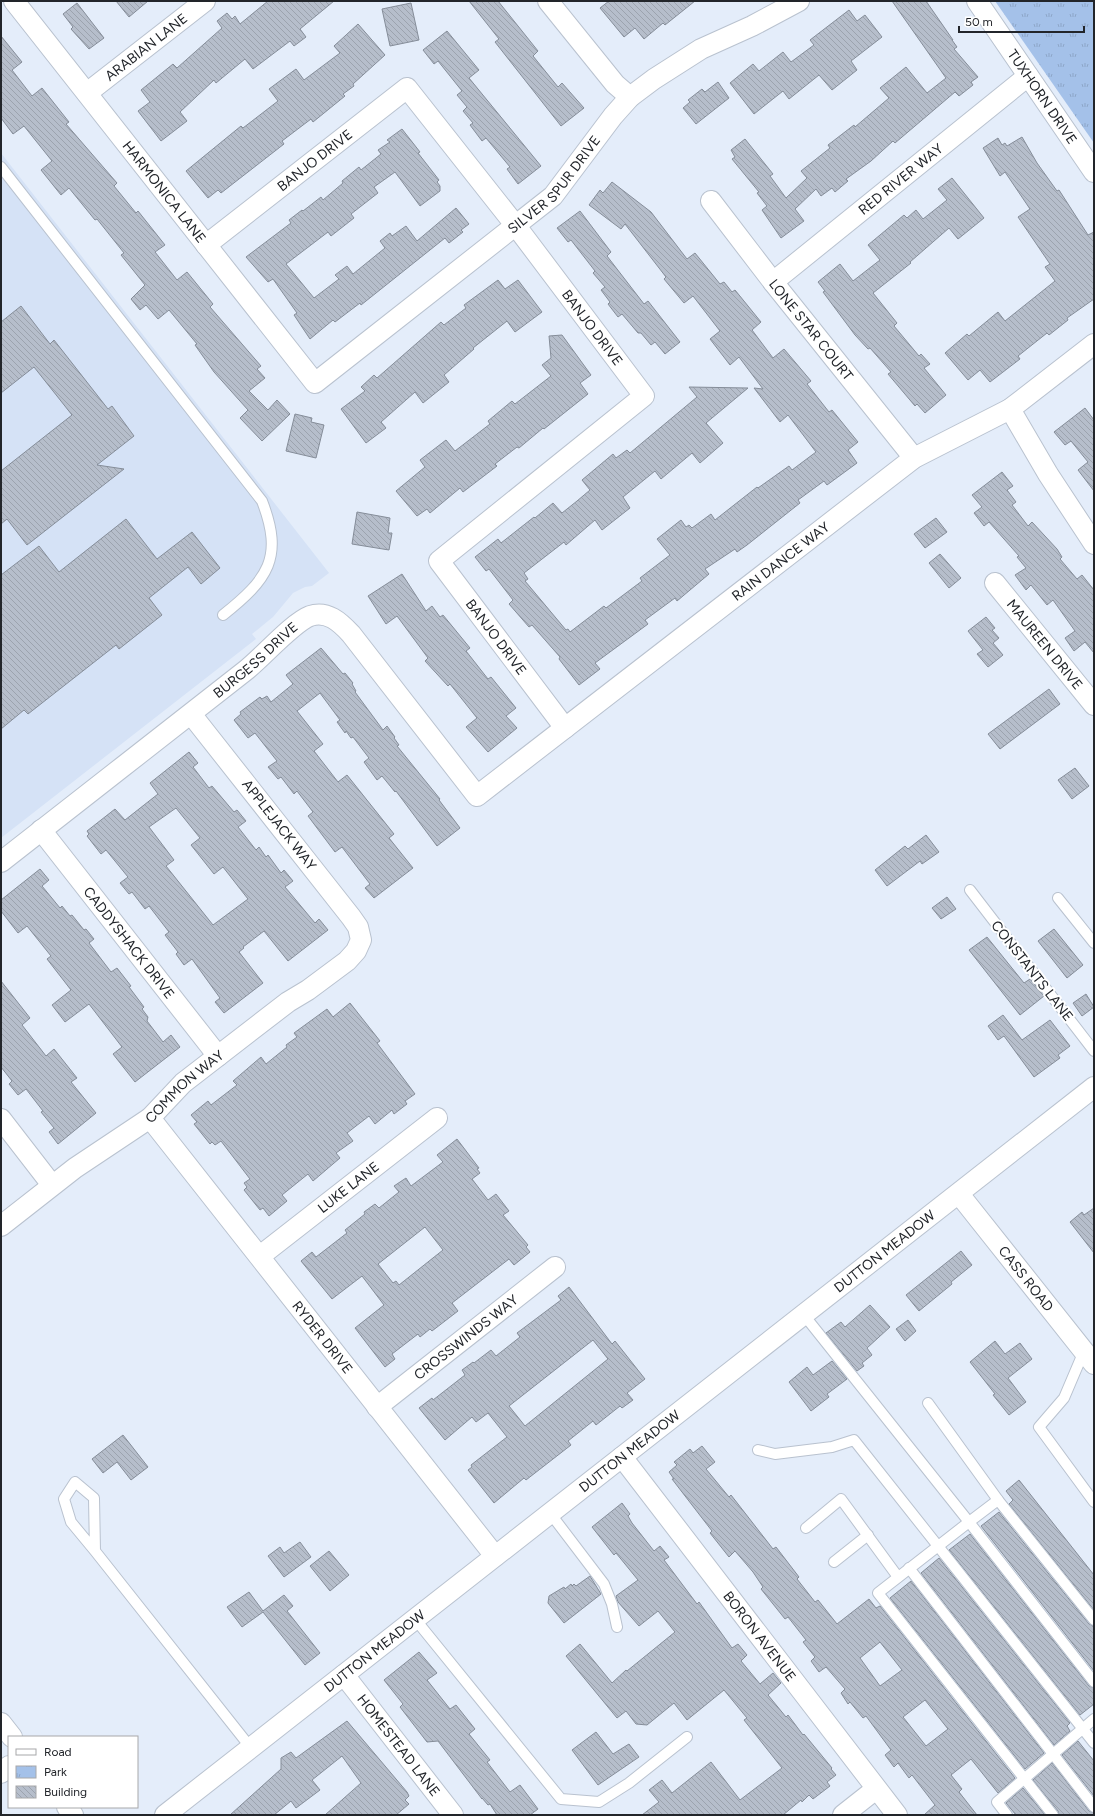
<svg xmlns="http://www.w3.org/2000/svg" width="1095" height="1816" viewBox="0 0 1095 1816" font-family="Figtree,sans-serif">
	<defs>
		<pattern id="park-tufts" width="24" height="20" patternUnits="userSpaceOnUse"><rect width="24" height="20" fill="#a4c1e9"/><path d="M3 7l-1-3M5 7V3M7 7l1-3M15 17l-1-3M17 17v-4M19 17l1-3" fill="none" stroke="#8da6c8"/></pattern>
		<pattern id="building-back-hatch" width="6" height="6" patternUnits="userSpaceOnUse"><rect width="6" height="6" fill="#b6becb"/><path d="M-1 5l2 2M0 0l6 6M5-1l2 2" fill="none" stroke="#9ca3ae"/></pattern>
	</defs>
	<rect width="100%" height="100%" fill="#e4edfa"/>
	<!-- built -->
	<polygon fill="#d5e2f6" points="1,153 329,573 312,586 305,587 293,593 273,617 252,634 256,639 1,838"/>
	<!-- park -->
	<polygon fill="url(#park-tufts)" points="995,1 1094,1 1094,143"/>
	<!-- building -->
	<g fill="url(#building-back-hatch)" stroke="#858d99" fill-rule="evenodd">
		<polygon points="116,1 148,1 129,17"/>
		<polygon points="268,1 334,1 300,29 306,37 294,46 290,41 253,69 245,59 216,83 214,80 180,112 187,121 161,141 138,111 150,102 141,90 173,64 177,68 222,28 217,21 227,13 232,19 235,16 240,24"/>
		<polygon points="469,1 498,1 538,51 533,56 558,87 562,83 584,108 561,126 495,42 499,39"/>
		<polygon points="609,1 695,1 665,25 663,23 644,39 635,28 624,37 600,8"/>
		<polygon points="892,1 926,1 953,40 952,40 957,47 954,49 978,77 971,82 973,85 959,96 955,92 895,143 893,141 871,161 846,179 848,181 835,192 832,188 821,196 816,189 795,209 804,221 781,238 762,210 767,206 757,193 759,192 732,159 735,157 731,150 745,139 773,174 770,176 786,198 807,178 801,171 830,148 828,145 854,125 855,127 889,98 880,88 906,67 927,93 946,78"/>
		<polygon points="77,3 104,38 89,49 71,29 73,27 63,14"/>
		<polygon points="411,3 419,40 390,46 382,9"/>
		<polygon points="849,10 857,21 865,15 882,37 851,61 857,70 832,90 819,75 789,99 783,91 754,114 730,83 753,64 759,71 783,52 791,62 814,45 810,40"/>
		<polygon points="358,24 385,55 353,84 354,86 343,94 345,96 313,122 311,119 282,141 284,144 221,193 218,190 208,198 186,171 241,126 243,128 278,101 269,89 296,69 304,80 340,53 334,46"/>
		<polygon points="447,31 479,70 469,78 541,166 518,184 507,169 510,167 486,138 482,141 470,125 473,123 463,111 467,107 457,95 462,91 438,61 434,64 423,50"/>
		<polygon points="1,36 22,62 12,70 32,96 42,88 69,122 66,124 117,183 114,186 136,213 138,211 165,245 155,252 177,280 187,272 213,304 210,307 261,366 257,369 265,378 249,391 268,410 277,400 290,414 262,441 240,418 248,410 214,372 195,345 197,344 169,310 158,319 146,305 140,310 131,299 145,285 121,255 124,253 97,219 95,220 69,188 61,195 41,170 52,161 24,126 13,134 1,118"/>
		<polygon points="718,82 729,98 696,124 683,108 690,102 688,100 702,89 705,92"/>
		<polygon points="402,129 420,152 418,153 439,180 437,182 440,186 440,191 420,206 395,172 374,187 378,193 351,214 354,218 331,236 328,232 286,264 314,298 339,279 335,275 347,266 353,274 385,248 380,241 390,233 392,236 406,226 417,241 456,208 469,224 461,230 463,232 449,243 445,238 361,305 360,303 335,322 333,320 310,339 294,315 297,313 273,279 268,282 246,257 291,223 289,220 302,210 303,211 321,197 323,200 343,183 342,181 359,167 361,170 381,154 378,150 390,142 387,140"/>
		<polygon points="1022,137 1037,163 1057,191 1059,190 1088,235 1094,232 1094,299 1067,318 1068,320 1049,335 1047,333 1018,356 1020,359 990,382 980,370 968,380 945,353 967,334 969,336 998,312 1005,321 1055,281 1045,267 1050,264 1018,217 1030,209 1005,172 1000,176 983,148 998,138 1002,145 1005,143 1007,146"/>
		<polygon points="952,178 984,218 958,239 949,228 910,262 911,263 873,293 897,323 894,326 919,356 921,354 930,364 924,368 946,395 925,413 917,404 915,406 888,374 891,372 870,348 868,349 855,335 823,292 825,291 818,282 840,264 853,281 880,260 868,245 904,215 907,218 916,210 923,219 947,200 938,189"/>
		<polygon points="612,182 651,212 687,259 695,253 720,284 724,282 732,292 735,290 761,322 752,330 773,358 784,349 811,381 807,384 829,412 832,410 858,442 848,450 857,463 827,485 824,481 798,500 800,503 747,545 737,552 735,549 705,569 709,574 677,601 675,598 645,620 648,624 595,663 600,669 579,685 559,659 560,657 532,625 529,627 509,604 513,600 489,569 486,571 475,557 498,539 501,543 534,517 535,518 553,503 562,513 577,501 590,490 582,480 613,454 616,458 627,450 630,453 697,397 689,387 748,388 706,423 723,443 700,463 692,453 661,479 655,471 623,497 630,508 602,530 595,520 566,545 564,542 524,573 528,579 525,581 566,630 568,629 570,632 604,606 606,608 642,581 640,578 670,555 657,539 681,520 686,527 689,525 692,528 711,514 715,520 757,487 758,488 789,466 792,470 816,452 788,415 780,422 754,388 763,389 739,357 730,365 710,339 720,331 693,296 684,303 664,279 666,277 625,224 621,229 589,205 600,190 603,193"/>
		<polygon points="580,211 611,252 607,256 644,304 648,301 680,342 665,354 655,342 651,345 641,333 638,333 622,314 618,317 608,304 610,302 601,290 605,287 593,273 595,271 571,240 568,242 557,228"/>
		<polygon points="498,280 505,289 518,280 542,312 515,332 507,321 473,348 474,349 444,375 449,382 423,403 415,392 381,422 386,428 366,443 341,409 365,391 361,387 374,375 377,378 441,322 444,325 466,308 464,305"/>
		<polygon points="21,306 50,344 54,340 108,409 112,406 134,436 97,465 124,469 27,545 7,519 1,524 1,471 72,415 34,367 1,393 1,322"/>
		<polygon points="562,335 591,375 580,383 588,394 544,429 543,428 519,448 517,447 495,464 497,466 463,492 460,488 430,513 427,509 417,516 396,491 425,467 420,460 446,440 455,451 490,424 488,421 512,401 515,404 551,376 542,365 551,358 549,336"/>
		<polygon points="1085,408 1094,420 1094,491 1078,470 1088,462 1071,441 1065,445 1054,432"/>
		<polygon points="295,414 312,418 311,422 324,425 316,458 286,451"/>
		<polygon points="1002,472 1013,486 1007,490 1016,502 1012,505 1028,526 1032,522 1057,549 1062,557 1060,559 1077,579 1082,575 1094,590 1094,653 1085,642 1074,651 1065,638 1075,631 1053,600 1047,605 1031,585 1026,590 1015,575 1026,568 1017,557 1019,556 989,522 984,526 974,513 982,507 972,495"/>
		<polygon points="357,512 390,518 388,533 392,533 389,550 352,544"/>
		<polygon points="936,518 947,532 925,548 914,534"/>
		<polygon points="126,519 157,559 192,532 220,568 201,584 188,567 149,598 162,615 119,649 116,645 28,714 24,710 1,729 1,575 39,546 59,572"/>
		<polygon points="940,554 961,578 949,588 929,563"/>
		<polygon points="402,574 426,611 432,606 440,617 443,615 470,648 466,651 488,679 491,677 516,708 506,716 517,728 488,752 466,727 477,718 450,684 448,686 425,661 428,658 397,616 386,624 368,596"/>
		<polygon points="986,617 995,628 992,630 999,638 993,643 1003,655 988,667 977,654 983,650 968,631"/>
		<polygon points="321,648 343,674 345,673 353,683 352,684 356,691 355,692 383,730 387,726 395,737 394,738 399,745 397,746 440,799 439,800 460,828 437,846 396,791 395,792 382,776 377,780 364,762 369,758 353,737 351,738 346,731 345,733 337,722 340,720 320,693 297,711 323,744 314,751 338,782 347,775 394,834 389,838 413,868 374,898 365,888 370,884 342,847 335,852 308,816 313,812 297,791 294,794 281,777 278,779 268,767 277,761 255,733 248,738 234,720 241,714 240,712 260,697 262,699 267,696 271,702 293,684 286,675"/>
		<polygon points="1049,689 1060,704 1000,749 988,734"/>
		<path d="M 189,752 L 198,763 L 193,767 L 209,788 L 212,786 L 234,812 L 237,810 L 246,821 L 238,827 L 256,850 L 259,847 L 266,857 L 268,855 L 281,873 L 284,870 L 293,881 L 285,887 L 315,923 L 319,919 L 328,930 L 288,961 L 264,931 L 243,947 L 244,948 L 239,952 L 263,983 L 224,1013 L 215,1002 L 220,998 L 192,959 L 184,965 L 176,954 L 178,952 L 165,935 L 169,932 L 149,906 L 145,909 L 132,892 L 129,894 L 120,883 L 128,877 L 106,850 L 101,854 L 87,836 L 89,834 L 87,831 L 115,809 L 125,820 L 158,794 L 150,783 ZM 176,808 L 200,838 L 191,845 L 214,874 L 223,867 L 248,899 L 213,925 L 166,866 L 174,860 L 149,827 Z"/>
		<polygon points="1075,768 1089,786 1072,799 1058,780"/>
		<polygon points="926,835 939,852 922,864 920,861 887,886 875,870 905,846 908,849"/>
		<polygon points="40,869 49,880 42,886 60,908 62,906 70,916 72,915 84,930 86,929 94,939 89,943 111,972 117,968 131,986 129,987 144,1007 142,1009 148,1017 147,1021 163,1042 171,1035 180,1047 135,1082 113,1054 122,1047 89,1004 65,1022 52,1005 71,990 47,959 51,956 27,926 18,933 1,911 1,900"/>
		<polygon points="947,897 956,909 941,919 932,908"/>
		<polygon points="1054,929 1083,965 1067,978 1038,941"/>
		<polygon points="987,937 1024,983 1030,979 1044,996 1020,1015 969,950"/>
		<polygon points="1,981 30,1018 22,1025 46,1056 54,1049 77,1078 71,1082 96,1113 58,1144 49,1132 54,1128 41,1112 43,1111 26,1089 18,1095 9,1084 12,1081 1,1067"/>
		<polygon points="1086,994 1094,1007 1082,1016 1073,1003"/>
		<polygon points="350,1003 380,1041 377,1043 415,1094 405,1101 407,1104 394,1114 392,1110 375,1124 369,1116 347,1133 353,1141 336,1153 340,1158 313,1181 308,1174 282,1195 287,1201 269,1216 263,1208 260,1210 244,1190 247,1187 244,1183 250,1179 221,1141 215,1145 212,1142 210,1144 194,1124 197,1122 191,1115 208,1101 211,1105 237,1085 233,1081 261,1057 266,1064 287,1047 286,1045 297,1037 294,1033 327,1009 333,1017"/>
		<polygon points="1003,1015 1022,1040 1050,1020 1070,1046 1058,1055 1060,1058 1034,1077 1004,1036 998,1040 988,1026"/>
		<path d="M 457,1139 L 479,1168 L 477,1169 L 480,1173 L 472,1179 L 488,1200 L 496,1194 L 509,1211 L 503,1215 L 528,1245 L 526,1247 L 530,1252 L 514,1265 L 509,1259 L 452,1303 L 458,1311 L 432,1331 L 430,1329 L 420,1337 L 418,1334 L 392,1354 L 395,1359 L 385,1367 L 355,1328 L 384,1305 L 362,1276 L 332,1299 L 301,1261 L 312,1252 L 316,1257 L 347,1233 L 345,1230 L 365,1214 L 364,1212 L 375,1204 L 379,1208 L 399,1192 L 394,1186 L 406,1178 L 411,1186 L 443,1162 L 437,1155 ZM 425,1227 L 443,1250 L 399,1285 L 396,1281 L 393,1283 L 378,1264 Z"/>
		<polygon points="1094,1208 1094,1253 1070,1222 1082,1212 1084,1215"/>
		<polygon points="961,1251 972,1265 951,1282 952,1284 919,1311 906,1295"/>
		<path d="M 569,1287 L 612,1344 L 615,1341 L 645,1379 L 627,1393 L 633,1400 L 622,1408 L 620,1406 L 596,1425 L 593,1421 L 568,1441 L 571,1445 L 526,1480 L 524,1478 L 494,1503 L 468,1470 L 472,1467 L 471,1465 L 507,1437 L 488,1413 L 476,1422 L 472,1417 L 445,1440 L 419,1408 L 432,1398 L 433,1400 L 465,1375 L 462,1370 L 473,1362 L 474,1363 L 491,1350 L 496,1356 L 520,1337 L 517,1333 L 561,1300 L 558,1296 ZM 593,1340 L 608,1359 L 525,1426 L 509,1406 Z"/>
		<polygon points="870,1305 890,1327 867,1348 872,1355 862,1363 864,1366 857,1371 826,1333 841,1322 845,1327"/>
		<polygon points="908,1320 916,1331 905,1341 896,1329"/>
		<polygon points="995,1341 1005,1354 1020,1343 1032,1359 1008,1378 1026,1402 1009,1415 993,1395 995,1394 970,1362"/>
		<polygon points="832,1361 847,1379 827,1394 829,1397 811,1411 789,1382 807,1367 813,1375"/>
		<polygon points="123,1435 148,1467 131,1480 117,1462 103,1473 92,1459"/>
		<path d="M 702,1446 L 715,1462 L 706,1469 L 729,1497 L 731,1495 L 773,1549 L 776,1547 L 799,1577 L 797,1579 L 815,1602 L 818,1600 L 837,1624 L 869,1599 L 876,1608 L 880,1606 L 1015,1778 L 998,1793 L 971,1759 L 951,1775 L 962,1789 L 959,1792 L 977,1815 L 924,1815 L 935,1805 L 912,1775 L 909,1778 L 898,1763 L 894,1767 L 885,1755 L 891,1750 L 866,1716 L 863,1718 L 850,1702 L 848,1704 L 841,1693 L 845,1689 L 826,1667 L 819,1672 L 811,1661 L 815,1657 L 803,1642 L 806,1640 L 788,1617 L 785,1619 L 761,1589 L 763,1587 L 753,1572 L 735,1551 L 729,1557 L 710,1533 L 712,1531 L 672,1479 L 674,1479 L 669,1472 L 677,1465 L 674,1462 L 690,1449 L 693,1453 ZM 880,1642 L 902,1670 L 880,1686 L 860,1658 ZM 925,1700 L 948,1729 L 926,1746 L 903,1717 Z"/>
		<polygon points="1019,1480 1094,1575 1094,1610 1009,1504 1013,1500 1006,1491"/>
		<polygon points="622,1503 630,1514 628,1516 632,1523 654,1551 660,1546 669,1557 664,1560 697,1604 699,1602 732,1648 738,1644 747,1655 741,1661 760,1684 773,1673 781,1683 768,1695 786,1717 788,1715 803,1735 804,1734 832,1768 831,1769 836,1775 827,1782 830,1786 813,1799 809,1795 802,1802 801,1800 783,1815 642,1815 659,1802 649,1790 662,1780 672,1793 711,1762 740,1800 782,1768 744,1720 747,1718 724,1690 687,1720 674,1703 647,1725 636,1724 626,1711 617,1718 566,1656 580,1644 612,1683 626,1670 627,1671 675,1632 658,1611 639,1626 618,1602 616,1596 638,1580 616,1553 614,1555 592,1527"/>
		<polygon points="999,1512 1089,1624 1094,1626 1094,1671 981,1526"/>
		<polygon points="970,1534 1089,1686 1094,1688 1094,1704 1080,1715 949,1550"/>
		<polygon points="300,1542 311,1557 284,1577 268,1556 280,1547 284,1553"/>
		<polygon points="329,1551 349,1575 330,1591 310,1566"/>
		<polygon points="939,1558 1070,1723 1067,1726 1070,1731 1054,1745 921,1573"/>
		<polygon points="590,1576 601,1594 564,1623 548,1603 549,1596 564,1587 565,1589 571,1584 572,1586 574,1584 576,1586"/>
		<polygon points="911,1581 1044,1753 1025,1769 890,1598"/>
		<polygon points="249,1592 263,1611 284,1595 293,1606 287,1611 320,1653 305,1665 263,1612 242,1627 227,1607"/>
		<polygon points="419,1652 437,1673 427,1680 450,1709 456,1705 475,1729 469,1734 490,1760 487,1762 510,1792 520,1785 538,1809 530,1815 497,1815 490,1804 488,1805 482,1798 482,1799 438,1741 427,1742 400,1707 403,1704 384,1680"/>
		<polygon points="347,1721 407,1792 409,1796 405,1800 409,1804 396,1815 325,1815 361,1783 342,1756 312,1780 320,1790 296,1808 291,1801 274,1815 230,1815 281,1769 281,1758 291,1752 296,1758"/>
		<polygon points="596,1732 613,1754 629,1744 639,1757 598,1785 572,1750"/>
		<polygon points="1078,1741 1094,1761 1094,1796 1062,1755"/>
		<polygon points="1052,1763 1089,1811 1094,1813 1094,1815 1059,1815 1058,1811 1033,1780"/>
		<polygon points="1023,1788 1045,1815 1016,1815 1006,1803"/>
	</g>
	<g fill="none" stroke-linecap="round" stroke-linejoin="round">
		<!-- service casing -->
		<g stroke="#b9c2cf" stroke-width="12">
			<g id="service">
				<path d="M 1,167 L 262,501 C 284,558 268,579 223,615"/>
				<polyline points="970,890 1094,1051"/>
				<polyline points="1058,898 1094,943"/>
				<polyline points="804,1315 969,1522 878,1593 1053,1815"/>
				<polyline points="1084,1351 1064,1398 1039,1427 1094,1502"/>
				<polyline points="928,1403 998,1500"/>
				<polyline points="758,1450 775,1454 832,1447 854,1440 1094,1743"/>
				<polyline points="550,1513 604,1584 612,1604 617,1627"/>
				<polyline points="806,1528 841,1499 898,1577"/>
				<polyline points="95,1551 94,1498 75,1482 64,1499 71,1522 95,1551 251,1748"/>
				<polyline points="834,1562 868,1535"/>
				<polyline points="909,1568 1094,1807"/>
				<polyline points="415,1619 561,1799 599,1802 629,1783 687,1737"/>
				<polyline points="1094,1620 998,1500 969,1522 1094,1682"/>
				<polyline points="1007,1815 997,1802 1094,1719"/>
			</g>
		</g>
		<!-- minor casing -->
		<g stroke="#b9c2cf" stroke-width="22">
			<g id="minor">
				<path id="s1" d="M 14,1 L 315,383 L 553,196 L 613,116 L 630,97 L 654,79 L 701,49 L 752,26 L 799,1"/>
				<polyline points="548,1 615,84 630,97"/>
				<path id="s2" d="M 977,1 L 1094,172"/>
				<path id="s3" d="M 87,93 L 205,1"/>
				<path id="s4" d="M 711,201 L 773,282 L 914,458"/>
				<path id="s5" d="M 206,245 L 407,88 L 516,226 L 644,396 L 439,561 L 565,728"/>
				<path id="s6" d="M 773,282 L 1028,76"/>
				<polyline points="1010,409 1048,474 1094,544"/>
				<path id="s7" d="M 995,583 L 1094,705"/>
				<path id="s8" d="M 41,830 L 218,1056"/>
				<path id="s9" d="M 1,862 C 82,798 164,735 245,671 C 262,658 292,623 310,616 C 327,610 340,622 351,634 L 477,796 L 914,458 L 1010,409 L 1094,344"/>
				<path id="s10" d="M 150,1118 L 495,1556"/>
				<polyline points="1,1119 52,1185"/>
				<path id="s11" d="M 959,1194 L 1094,1364"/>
				<path id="s12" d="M 1,1226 L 75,1168 L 150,1118 L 183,1083 L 288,1002 L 308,990 L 347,961 L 356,951 L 361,940 L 358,927 L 351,917 L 191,714"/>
				<path id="s13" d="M 260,1256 L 437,1118"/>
				<path id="s14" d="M 377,1407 L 555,1267"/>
				<path id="s15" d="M 622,1457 L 897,1815"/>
				<path id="s16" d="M 344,1675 L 453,1815"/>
				<polyline points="1,1723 12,1737"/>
				<polyline points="1,1773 9,1766"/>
				<polyline points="67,1807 73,1815"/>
				<path id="s17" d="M 165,1815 L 1094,1087"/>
				<polyline points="843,1815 876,1789"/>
			</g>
		</g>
		<!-- service -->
		<use href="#service" stroke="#fff" stroke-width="10"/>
		<!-- minor -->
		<use href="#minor" stroke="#fff" stroke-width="20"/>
	</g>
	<g text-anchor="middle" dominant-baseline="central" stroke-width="4" stroke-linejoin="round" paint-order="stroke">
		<!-- street labels -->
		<g font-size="14" fill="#22252a" stroke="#fff">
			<text stroke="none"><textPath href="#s3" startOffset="75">ARABIAN LANE</textPath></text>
			<text stroke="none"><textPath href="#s2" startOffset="116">TUXHORN DRIVE</textPath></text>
			<text stroke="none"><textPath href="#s5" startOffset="138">BANJO DRIVE</textPath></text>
			<text stroke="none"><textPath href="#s6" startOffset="164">RED RIVER WAY</textPath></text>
			<text stroke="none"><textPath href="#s1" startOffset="798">SILVER SPUR DRIVE</textPath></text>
			<text stroke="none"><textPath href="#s1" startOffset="243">HARMONICA LANE</textPath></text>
			<text stroke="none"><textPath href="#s5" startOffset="558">BANJO DRIVE</textPath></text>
			<text stroke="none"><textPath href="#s4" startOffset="163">LONE STAR COURT</textPath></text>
			<text stroke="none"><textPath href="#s9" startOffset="1032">RAIN DANCE WAY</textPath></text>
			<text stroke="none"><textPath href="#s5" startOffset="1002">BANJO DRIVE</textPath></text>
			<text stroke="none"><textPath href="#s7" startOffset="79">MAUREEN DRIVE</textPath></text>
			<text stroke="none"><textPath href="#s9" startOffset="325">BURGESS DRIVE</textPath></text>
			<text transform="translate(279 825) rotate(52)">APPLEJACK WAY</text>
			<text stroke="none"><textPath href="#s8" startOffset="143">CADDYSHACK DRIVE</textPath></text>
			<text transform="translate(1032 971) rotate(52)">CONSTANTS LANE</text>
			<text stroke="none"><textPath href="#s12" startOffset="231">COMMON WAY</textPath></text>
			<text stroke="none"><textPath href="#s13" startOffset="112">LUKE LANE</textPath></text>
			<text stroke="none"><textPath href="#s17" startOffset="914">DUTTON MEADOW</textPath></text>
			<text stroke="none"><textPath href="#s11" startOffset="108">CASS ROAD</textPath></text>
			<text stroke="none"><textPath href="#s10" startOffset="279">RYDER DRIVE</textPath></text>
			<text stroke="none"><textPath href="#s14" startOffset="113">CROSSWINDS WAY</textPath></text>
			<text stroke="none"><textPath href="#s17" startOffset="590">DUTTON MEADOW</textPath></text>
			<text stroke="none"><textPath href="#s15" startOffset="226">BORON AVENUE</textPath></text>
			<text stroke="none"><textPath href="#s17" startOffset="266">DUTTON MEADOW</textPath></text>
			<text stroke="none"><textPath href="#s16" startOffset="89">HOMESTEAD LANE</textPath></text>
		</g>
	</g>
	<!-- border -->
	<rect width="1095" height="1816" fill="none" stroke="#22252a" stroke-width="4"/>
	<!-- legend -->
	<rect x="8" y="1736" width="130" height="72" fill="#ffffff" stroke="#a7a8aa"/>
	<rect x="16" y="1749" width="20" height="6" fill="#ffffff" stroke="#a7a8aa"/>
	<text x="44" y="1756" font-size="12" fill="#22252a">Road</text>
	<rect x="16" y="1766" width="20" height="12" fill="url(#park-tufts)" stroke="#a7a8aa"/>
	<text x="44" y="1776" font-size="12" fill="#22252a">Park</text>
	<rect x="16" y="1786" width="20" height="12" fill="url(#building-back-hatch)" stroke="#a7a8aa"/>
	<text x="44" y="1796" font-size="12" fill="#22252a">Building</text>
	<!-- scale -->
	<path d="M959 26v6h125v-6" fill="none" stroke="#22252a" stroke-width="2"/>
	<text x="965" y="26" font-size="12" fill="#22252a" stroke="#ffffff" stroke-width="3" paint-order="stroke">50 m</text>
</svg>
